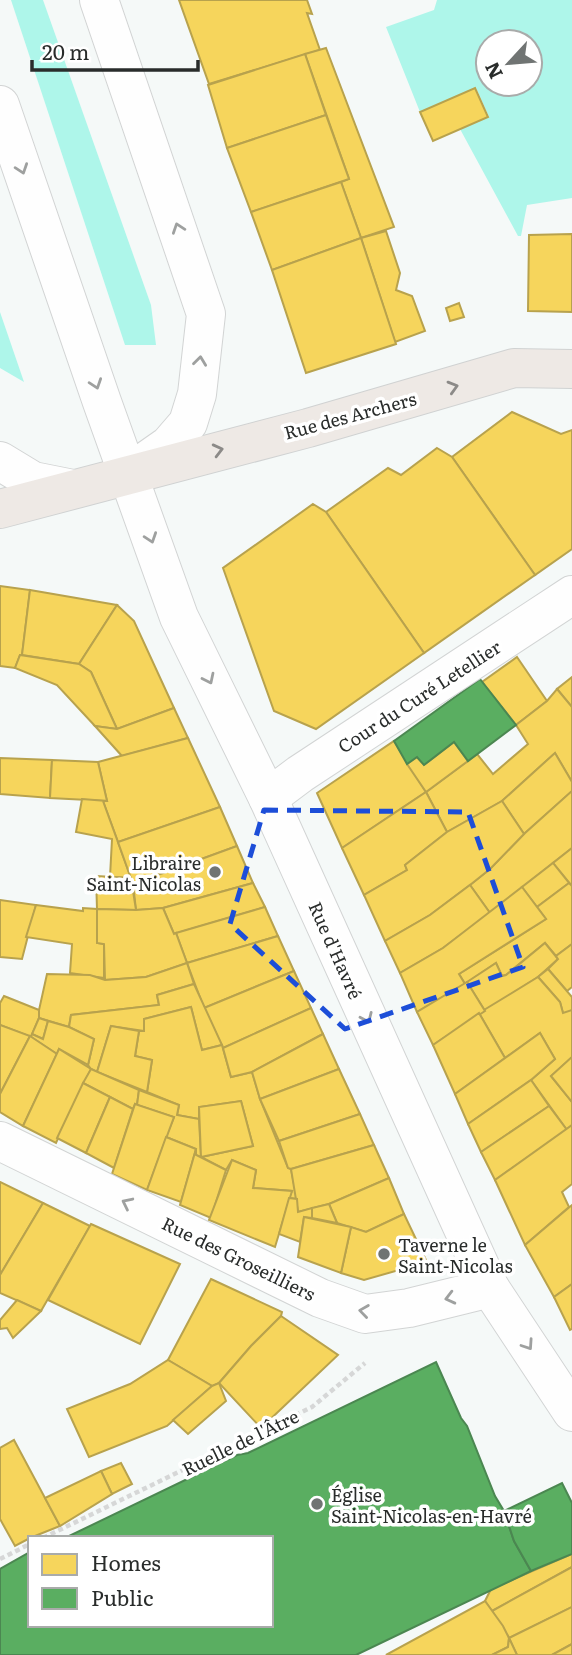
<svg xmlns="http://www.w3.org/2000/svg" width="572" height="1655" viewBox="0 0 572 1655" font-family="Literata,serif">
	<rect width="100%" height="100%" fill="#f5f9f8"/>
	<!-- green -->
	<g fill="#aef6ea" fill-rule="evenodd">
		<polygon points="11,0 43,0 151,305 156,345 125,345"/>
		<path d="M 437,0 L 572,0 L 572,198 L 527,205 L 521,236 L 518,236 L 460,129 L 489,117 L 476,88 L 420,112 L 386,27 L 434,10 ZM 488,42 L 530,42 L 530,84 L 488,84 Z"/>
		<polygon points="0,312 24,382 0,368"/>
	</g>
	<!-- homes -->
	<g fill="#f6d55c" stroke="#b8a24d" stroke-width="2">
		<polygon points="179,0 307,0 312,14 307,13 320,50 209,84"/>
		<polygon points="326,48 394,227 361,238 341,182 349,179 305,54"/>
		<polygon points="305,54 326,115 227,148 208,85"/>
		<polygon points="475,88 488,117 433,141 420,112"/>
		<polygon points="326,115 349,179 251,212 227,148"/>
		<polygon points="341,182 361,238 272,270 251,212"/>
		<polygon points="386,231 400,273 396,290 412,296 425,331 395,342 361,238"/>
		<polygon points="572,234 572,312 528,311 529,235"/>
		<polygon points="361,238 396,344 306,373 272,270"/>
		<polygon points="459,303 464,317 450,321 446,308"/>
		<polygon points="512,412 561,434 572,430 572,549 535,575 452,457"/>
		<polygon points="437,448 452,457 535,575 424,653 326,512 388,468 401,475"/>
		<polygon points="313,504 326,512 424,653 316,729 274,711 223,568"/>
		<polygon points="0,586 30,590 22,655 20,655 15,668 0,666"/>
		<polygon points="30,590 117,605 79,664 22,655"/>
		<polygon points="117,605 134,621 174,708 117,729 91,672 79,664"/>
		<polygon points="20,655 79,664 91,672 117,729 95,726 57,685 15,668"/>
		<polygon points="517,657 547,701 516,725 482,682"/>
		<polygon points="572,677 572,707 557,689"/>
		<polygon points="557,689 572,707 572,782 555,753 502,801 447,832 426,792 477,754 493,774 528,744 516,725 547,701"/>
		<polygon points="174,708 188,738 122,756 95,726 117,729"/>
		<polygon points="188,738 220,807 118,842 103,801 107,801 98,762"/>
		<polygon points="394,741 426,792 342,848 317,793"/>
		<polygon points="454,742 468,761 426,792 407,764 417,757 424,765"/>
		<polygon points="555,753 572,782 572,791 524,834 502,801"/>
		<polygon points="0,758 52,760 50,798 0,794"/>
		<polygon points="52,760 98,762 107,801 50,798"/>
		<polygon points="572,791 572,848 490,913 470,885 490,869 524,834"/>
		<polygon points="426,792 447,832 405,865 407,870 364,895 342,848"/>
		<polygon points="82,799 107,801 103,801 131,878 110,877 112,839 76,832"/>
		<polygon points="502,801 524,834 490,869 470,885 430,915 385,941 364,895 407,870 405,865 447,832"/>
		<polygon points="220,807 237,846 133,884 118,842"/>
		<polygon points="237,846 253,883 163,908 136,910 133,884"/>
		<polygon points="572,848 572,886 553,863"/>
		<polygon points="553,863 569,883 537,907 522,887"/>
		<polygon points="96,876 131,878 136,910 97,909"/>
		<polygon points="253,883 265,907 174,934 163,908"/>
		<polygon points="569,883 572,886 572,944 556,956 545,943 506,975 502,976 496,963 465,984 459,974 546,919 537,907"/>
		<polygon points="470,885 490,913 443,948 400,973 385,941 430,915"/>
		<polygon points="522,887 546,919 459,974 465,984 417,1012 400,973 443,948"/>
		<polygon points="0,900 36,905 22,959 0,957"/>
		<polygon points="36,905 83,911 83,908 97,909 97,943 104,944 104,978 70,973 72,944 26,937"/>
		<polygon points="265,907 278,936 187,963 176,933"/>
		<polygon points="163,908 174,934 176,933 187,963 146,977 105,980 104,944 97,943 97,909 136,910"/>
		<polygon points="278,936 294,971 204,1008 187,963"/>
		<polygon points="545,943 558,959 538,977 485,1011 467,982 496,963 502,976 506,975"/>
		<polygon points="572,944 572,987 567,991 548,969 558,959 556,956"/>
		<polygon points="187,963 194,984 157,995 159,1005 71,1015 69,1027 39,1018 39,1010 47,974 90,975 105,980 146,977"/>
		<polygon points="548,969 572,997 572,1010 569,1013 563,1013 560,1002 538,977"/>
		<polygon points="294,971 311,1008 223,1048 204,1008"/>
		<polygon points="538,977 560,1002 563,1013 572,1010 572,1057 551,1076 572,1102 572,1125 567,1130 531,1080 555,1059 540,1033 505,1058 479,1013"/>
		<polygon points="467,982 485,1011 433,1045 417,1012"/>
		<polygon points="194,984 222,1045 202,1050 191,1007 144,1019 144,1031 111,1026 97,1072 91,1069 88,1065 94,1039 69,1027 71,1015 159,1005 157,995"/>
		<polygon points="4,996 39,1010 39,1018 31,1037 0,1025 0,1003"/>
		<polygon points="191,1007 202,1050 222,1045 231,1077 252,1072 260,1099 288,1168 291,1169 297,1199 289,1198 292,1191 253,1188 256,1170 232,1160 226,1170 201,1157 253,1146 241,1101 199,1107 199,1119 177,1115 179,1105 147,1092 152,1060 135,1056 139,1031 144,1031 144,1019"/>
		<polygon points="311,1008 323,1034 252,1072 231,1077 223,1048"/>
		<polygon points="479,1013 505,1058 455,1094 433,1045"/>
		<polygon points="39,1018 48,1021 43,1039 32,1034"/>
		<polygon points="48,1021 69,1027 94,1039 88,1065 59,1049 57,1054 31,1037 32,1034 43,1039"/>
		<polygon points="0,1025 30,1036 0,1094"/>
		<polygon points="111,1026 139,1031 135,1056 152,1060 147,1092 97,1072"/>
		<polygon points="540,1033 555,1059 531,1080 468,1124 455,1094"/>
		<polygon points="323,1034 339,1069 260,1099 252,1072"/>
		<polygon points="30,1036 57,1054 23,1126 0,1112 0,1094"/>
		<polygon points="59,1049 91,1069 56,1143 23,1126"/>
		<polygon points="572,1057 572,1102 551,1076"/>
		<polygon points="91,1069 139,1090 137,1105 135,1104 133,1109 83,1083"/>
		<polygon points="339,1069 360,1114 279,1141 260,1099"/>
		<polygon points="531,1080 549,1106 481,1152 468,1124"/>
		<polygon points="83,1083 110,1097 86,1153 57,1138"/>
		<polygon points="139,1090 179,1105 177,1115 199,1119 201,1157 196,1155 196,1149 166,1137 174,1117 137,1105"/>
		<polygon points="110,1097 133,1109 114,1168 86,1153"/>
		<polygon points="241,1101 253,1146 201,1157 199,1107"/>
		<polygon points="135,1104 174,1117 147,1190 112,1174"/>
		<polygon points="549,1106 567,1130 495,1180 481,1152"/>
		<polygon points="360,1114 374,1145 291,1169 288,1168 279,1141"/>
		<polygon points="572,1125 572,1184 562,1192 569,1207 525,1245 495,1180"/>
		<polygon points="166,1137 196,1149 181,1202 147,1190"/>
		<polygon points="374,1145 389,1178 329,1204 298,1212 291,1169"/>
		<polygon points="196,1149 196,1155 226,1170 211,1218 180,1205"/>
		<polygon points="232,1160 256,1170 253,1188 292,1191 275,1247 209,1220"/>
		<polygon points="389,1178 404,1214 366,1232 337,1223 329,1204"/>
		<polygon points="0,1182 43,1203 0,1275"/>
		<polygon points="289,1198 297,1199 298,1212 312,1208 312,1218 304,1217 300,1242 279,1234"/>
		<polygon points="43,1203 90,1226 41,1311 0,1293 0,1275"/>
		<polygon points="329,1204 337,1223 312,1218 312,1208"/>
		<polygon points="572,1205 572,1284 554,1297 525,1245"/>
		<polygon points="404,1214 427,1262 364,1280 341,1273 351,1227 366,1232"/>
		<polygon points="304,1217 351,1227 341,1273 298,1257"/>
		<polygon points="91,1224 180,1264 140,1344 48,1300"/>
		<polygon points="211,1279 282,1312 281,1316 251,1346 219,1383 212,1386 168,1360"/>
		<polygon points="572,1284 572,1329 570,1330 554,1297"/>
		<polygon points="17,1300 41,1311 13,1338 7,1328 0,1329 0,1320"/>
		<polygon points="281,1316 338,1355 261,1428 219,1383 251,1346"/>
		<polygon points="168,1360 212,1386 167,1426 89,1457 67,1409 130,1384"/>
		<polygon points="219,1383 226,1401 188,1434 173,1420 212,1386"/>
		<polygon points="14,1440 60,1526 30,1538 15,1546 0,1519 0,1448"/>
		<polygon points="121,1463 132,1484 112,1494 101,1471"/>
		<polygon points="101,1471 112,1494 60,1526 45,1498"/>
		<polygon points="572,1554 572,1567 492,1611 485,1601 491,1589"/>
		<polygon points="572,1567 572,1607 509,1638 492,1611"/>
		<polygon points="485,1601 503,1626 509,1638 508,1647 492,1655 386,1655"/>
		<polygon points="572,1607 572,1644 552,1655 517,1655 509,1638"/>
		<polygon points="509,1638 517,1655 492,1655 508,1647"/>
		<polygon points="572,1644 572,1655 552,1655"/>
	</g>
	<!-- public -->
	<g fill="#5aae61" stroke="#4b8751" stroke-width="2">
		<polygon points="480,679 516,725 468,761 454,742 424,765 417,757 407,764 394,741"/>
		<polygon points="436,1362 461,1418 467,1426 495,1496 504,1511 514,1541 531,1571 356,1655 0,1655 0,1569 30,1552 30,1625 271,1625 271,1538 65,1538 237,1455 248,1453"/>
		<polygon points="562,1483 572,1503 572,1554 531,1571 514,1541 504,1511"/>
	</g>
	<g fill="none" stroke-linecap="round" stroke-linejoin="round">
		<!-- minor casing -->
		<g stroke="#d2d4d4" stroke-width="40">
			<g id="minor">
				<polyline points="99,0 206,314 197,394 188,423 169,445 129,473"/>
				<polyline points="0,105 102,402 179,617 268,798 490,1288 572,1412"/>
				<polyline points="0,461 33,481 73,489"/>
				<polyline points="268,798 300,774 572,595"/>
				<polyline points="0,1141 320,1298 365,1314 409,1308 490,1288"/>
			</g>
		</g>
		<!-- major casing -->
		<g stroke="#d0d2d2" stroke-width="40">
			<polyline id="major" points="0,509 308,428 514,368 572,369"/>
		</g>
		<!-- path -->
		<g stroke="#d6d7d7" stroke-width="4.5" stroke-dasharray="5 3.5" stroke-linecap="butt">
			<polyline points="43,1538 312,1407 365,1363"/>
			<polyline points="0,1559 30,1544"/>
		</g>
		<!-- minor -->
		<use href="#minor" stroke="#fefefe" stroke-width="38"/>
		<!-- major -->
		<use href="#major" stroke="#eee9e5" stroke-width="38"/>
	</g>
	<!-- one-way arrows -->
	<defs><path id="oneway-chevron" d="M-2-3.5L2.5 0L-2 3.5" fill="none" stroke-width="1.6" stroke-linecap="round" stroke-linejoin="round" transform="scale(1.75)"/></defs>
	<g stroke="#9ea09f">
		<use href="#oneway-chevron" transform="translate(22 169) rotate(71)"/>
		<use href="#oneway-chevron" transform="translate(178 228) rotate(-109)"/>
		<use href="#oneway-chevron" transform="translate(200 361) rotate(-83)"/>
		<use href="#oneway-chevron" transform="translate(96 384) rotate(71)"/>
		<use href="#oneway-chevron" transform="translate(151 538) rotate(71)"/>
		<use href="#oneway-chevron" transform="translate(209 679) rotate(64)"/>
		<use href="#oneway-chevron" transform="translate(367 1018) rotate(66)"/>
		<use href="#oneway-chevron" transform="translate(127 1203) rotate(-154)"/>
		<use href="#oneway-chevron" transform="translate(450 1298) rotate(166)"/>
		<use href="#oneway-chevron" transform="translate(364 1311) rotate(-172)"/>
		<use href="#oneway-chevron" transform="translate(528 1345) rotate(56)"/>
	</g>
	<g stroke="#8c8a88">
		<use href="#oneway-chevron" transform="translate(453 387) rotate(-16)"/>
		<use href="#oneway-chevron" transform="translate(218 450) rotate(-14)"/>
	</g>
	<!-- marked area -->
	<path fill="none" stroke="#1d4ed8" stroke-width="5" stroke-dasharray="14 9" stroke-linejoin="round" d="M 264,810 L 468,812 L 523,967 L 345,1029 L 230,924 Z"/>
	<!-- markers -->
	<g fill="#707473" stroke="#fff" stroke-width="2.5">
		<circle cx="215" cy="872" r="7"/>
		<circle cx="384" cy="1254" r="7"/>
		<circle cx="317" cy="1504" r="7"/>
	</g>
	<g text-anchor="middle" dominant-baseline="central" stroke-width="7" stroke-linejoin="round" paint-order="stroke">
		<!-- street labels -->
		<g font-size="18" fill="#292c2b" stroke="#fff">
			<text transform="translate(350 415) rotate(-15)">Rue des Archers</text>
			<text transform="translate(419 696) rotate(-33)">Cour du Curé Letellier</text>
			<text transform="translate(336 950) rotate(66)">Rue d'Havré</text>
			<text transform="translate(239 1258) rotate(26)">Rue des Groseilliers</text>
			<text transform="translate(240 1442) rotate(-26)">Ruelle de l'Âtre</text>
		</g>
		<!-- poi labels -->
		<g font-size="18" fill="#292c2b" stroke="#fff" text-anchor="start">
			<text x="201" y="862" text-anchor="end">Libraire<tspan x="201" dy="21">Saint-Nicolas</tspan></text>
			<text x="398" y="1244">Taverne le<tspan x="398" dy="21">Saint-Nicolas</tspan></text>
			<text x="331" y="1494">Église<tspan x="331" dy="21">Saint-Nicolas-en-Havré</tspan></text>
		</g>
	</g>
	<!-- legend -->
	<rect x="28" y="1536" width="245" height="91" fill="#ffffff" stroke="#a9abaa" stroke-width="2"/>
	<rect x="42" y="1554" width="35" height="21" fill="#f6d55c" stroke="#a9abaa" stroke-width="2"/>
	<text x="91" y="1571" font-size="21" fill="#292c2b">Homes</text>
	<rect x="42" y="1588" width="35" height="21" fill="#5aae61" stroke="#a9abaa" stroke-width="2"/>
	<text x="91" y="1606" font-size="21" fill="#292c2b">Public</text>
	<!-- north arrow -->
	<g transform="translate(509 63) rotate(244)"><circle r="33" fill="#ffffff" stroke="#a9abaa" stroke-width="2"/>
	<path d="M0-5L12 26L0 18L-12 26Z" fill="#707473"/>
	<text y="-10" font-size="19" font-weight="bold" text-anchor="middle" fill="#292c2b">N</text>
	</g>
	<!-- scale -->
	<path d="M32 60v10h166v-10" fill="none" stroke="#292c2b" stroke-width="3.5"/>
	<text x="42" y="60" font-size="21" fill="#292c2b" stroke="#ffffff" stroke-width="5" paint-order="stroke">20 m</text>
</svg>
